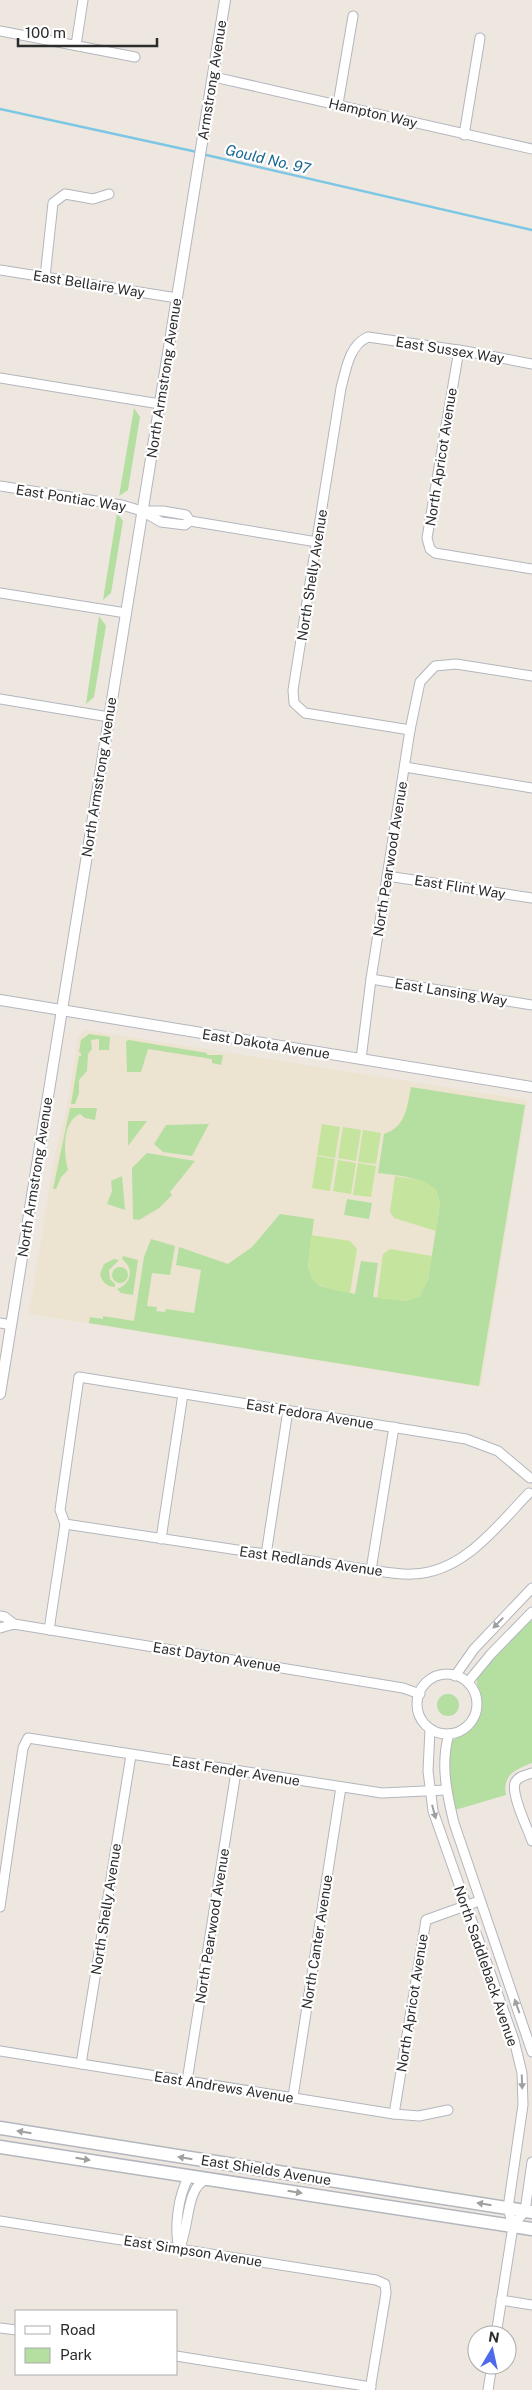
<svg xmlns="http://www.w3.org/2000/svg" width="532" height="2390" viewBox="0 0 532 2390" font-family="'Public Sans',sans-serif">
	<rect width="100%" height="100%" fill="#ede7e0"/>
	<!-- education -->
	<polygon fill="#ece4d1" points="85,1030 527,1100 481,1387 29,1314 56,1149 66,1112 78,1038"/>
	<!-- green -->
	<g fill="#b5dea1">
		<polygon points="134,408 140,417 128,490 119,496"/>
		<polygon points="117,513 123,521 111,593 103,600"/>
		<polygon points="99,616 106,626 94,697 86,704"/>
		<polygon points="89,1034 110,1037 109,1050 99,1050 99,1039 91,1040 92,1049 88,1054 87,1071 79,1080 79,1093 75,1104 71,1104 79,1056 81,1056 81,1053 79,1052 81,1040"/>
		<polygon points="129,1040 207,1053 207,1055 223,1055 221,1065 212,1063 212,1059 148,1049 141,1072 127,1072 126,1041"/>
		<path d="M 411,1087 L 525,1105 L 479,1386 L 89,1323 L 90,1317 L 103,1319 L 103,1316 L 134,1321 L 144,1257 L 151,1239 L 175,1246 L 170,1275 L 152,1273 L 147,1306 L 157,1307 L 156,1311 L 165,1312 L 166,1309 L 194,1313 L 201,1270 L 176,1265 L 179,1247 L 228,1264 L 252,1247 L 280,1214 L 314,1219 L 308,1267 L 320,1286 L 355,1294 L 361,1261 L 378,1263 L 373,1297 L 406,1301 L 428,1280 L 440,1204 C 437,1177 400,1176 378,1173 L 384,1134 C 406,1127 407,1107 411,1087 Z"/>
		<path d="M 70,1108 L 97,1108 L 95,1120 L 85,1118 L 80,1114 C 61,1122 64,1154 68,1170 L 61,1177 L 56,1189 L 53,1189 Z"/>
		<polygon points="128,1121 147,1121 128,1146"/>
		<polygon points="209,1124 192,1156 163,1152 154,1144 166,1125"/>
		<polygon points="147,1153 195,1161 170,1192 172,1195 159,1208 139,1220 133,1219 132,1168"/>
		<polygon points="122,1176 125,1210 107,1204 112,1191 111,1181"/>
		<polygon points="347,1199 372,1203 369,1219 344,1215"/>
		<path d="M 123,1256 L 138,1260 L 133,1295 L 121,1293 L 117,1289 C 131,1284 135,1269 122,1259 Z"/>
		<path d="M 114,1259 L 119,1260 L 109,1270 L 110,1279 L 115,1284 L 115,1287 C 107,1287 102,1282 100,1274 L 104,1264 Z"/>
		<circle cx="120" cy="1275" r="8"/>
		<path d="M 532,1618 L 532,1763 C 516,1769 502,1775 506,1795 L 455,1810 C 451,1792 444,1756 453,1740 C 470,1732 487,1719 481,1698 C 479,1689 475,1684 478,1675 Z"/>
		<circle cx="448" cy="1705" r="11"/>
	</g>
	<!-- pitch -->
	<g fill="#c5e49e">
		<polygon points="322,1124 340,1127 335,1158 317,1155"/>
		<polygon points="343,1127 361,1130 356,1161 338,1158"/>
		<polygon points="363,1130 381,1133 376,1164 358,1162"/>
		<polygon points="317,1156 335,1159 330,1191 312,1188"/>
		<polygon points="338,1160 356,1163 351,1194 333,1191"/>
		<polygon points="358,1163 376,1166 371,1197 353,1195"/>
		<polygon points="395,1176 424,1181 436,1189 440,1204 436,1231 394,1218 390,1212"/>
		<path d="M 311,1235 L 350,1241 L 357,1249 L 350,1293 C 304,1285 306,1279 311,1235 Z"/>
		<polygon points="390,1249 432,1256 428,1280 420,1297 406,1301 377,1298 383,1254"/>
	</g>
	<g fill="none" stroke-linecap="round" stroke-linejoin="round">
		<!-- stream -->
		<g stroke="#7dc7e5" stroke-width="2.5">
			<polyline points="0,109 197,152"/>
			<polyline points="202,154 532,230"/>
		</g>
		<!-- minor casing -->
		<g stroke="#b3b6be" stroke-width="11">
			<g id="minor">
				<polyline points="0,31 135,57"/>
				<polyline points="76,45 83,0"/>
				<polyline points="214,77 532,149"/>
				<polyline points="338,104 353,16"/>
				<polyline points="464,135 480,38"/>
				<polyline points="0,270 177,298"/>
				<polyline points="45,277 53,203 65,194 93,199 109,194"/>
				<polyline points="459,350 427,538 430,549 435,553 532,569"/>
				<polyline points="0,378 160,404"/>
				<polyline points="0,486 122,505 142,511 161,522 185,525 190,521"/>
				<polyline points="143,511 163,511 186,515 190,521 317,542"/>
				<polyline points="0,593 126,613"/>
				<polyline points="0,699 109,717"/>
				<path d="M 410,730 L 305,713 L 294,703 L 293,690 L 341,388 C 346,370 349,345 368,337 L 465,351 L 532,364"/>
				<polyline points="405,767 532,788"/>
				<polyline points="387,876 532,898"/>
				<polyline points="371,979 532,1005"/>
				<polyline points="361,1059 371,979 410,730 420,682 435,666 456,664 532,676"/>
				<polyline points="0,1323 11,1325"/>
				<path d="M 65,1524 L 371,1570 C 385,1572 399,1575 413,1574 C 463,1573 497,1526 529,1493"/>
				<polyline points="161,1539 183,1394"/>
				<polyline points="266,1555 288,1410"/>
				<polyline points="371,1570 394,1427"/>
				<polyline points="0,1616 5,1617 14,1624 403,1688 420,1694"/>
				<polyline points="0,1628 14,1624"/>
				<polyline points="49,1630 65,1524 60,1510 79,1377 466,1439 498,1451 530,1478"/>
				<circle cx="447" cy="1704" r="30"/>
				<polyline points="455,1676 474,1649 532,1588"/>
				<polyline points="468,1682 491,1654 532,1612"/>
				<polyline points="430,1729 428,1771 433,1811 514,2040 522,2073 523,2105 508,2208 513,2226 496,2335"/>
				<path d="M 449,1734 C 440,1764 447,1794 454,1823 L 532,2052"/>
				<path d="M 532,1773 C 526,1775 518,1776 515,1783 C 511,1795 528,1829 532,1841"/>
				<polyline points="0,1907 23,1748 28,1738 382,1793 446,1790"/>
				<polyline points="0,2051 394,2114 419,2116 448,2110"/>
				<polyline points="81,2064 131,1755"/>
				<polyline points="187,2081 236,1772"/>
				<polyline points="293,2097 341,1787"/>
				<polyline points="394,2114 426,1920 479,1901"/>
				<polyline points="0,2221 376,2280 385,2284 386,2293 370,2390"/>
				<polyline points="513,2226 525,2211 532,2162"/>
				<path d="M 179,2249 C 190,2228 185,2187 207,2179"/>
				<path d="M 179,2249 C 174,2227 178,2196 189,2176"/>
				<polyline points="501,2300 532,2305"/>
				<polyline points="0,2328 16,2330"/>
				<polyline points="176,2356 371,2387"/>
				<polyline points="488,2390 492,2365"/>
			</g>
		</g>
		<!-- tertiary casing -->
		<g stroke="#b3b6be" stroke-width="12">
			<g id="tertiary">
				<polyline points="0,1000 532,1087"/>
				<polyline points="0,1394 225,0"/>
			</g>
		</g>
		<!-- secondary casing -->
		<g stroke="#b3b6be" stroke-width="15">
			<g id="secondary">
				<polyline points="0,2128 532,2212"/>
				<polyline points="0,2147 532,2229"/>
			</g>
		</g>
		<!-- minor -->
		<use href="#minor" stroke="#fff" stroke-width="9"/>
		<!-- tertiary -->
		<use href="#tertiary" stroke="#fff" stroke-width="10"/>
		<!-- secondary -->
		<use href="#secondary" stroke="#fff" stroke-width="12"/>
	</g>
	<!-- one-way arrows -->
	<defs><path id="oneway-solid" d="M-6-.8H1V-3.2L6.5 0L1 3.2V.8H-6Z" transform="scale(1.25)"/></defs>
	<g fill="#a0a0a0">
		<use href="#oneway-solid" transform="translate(498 1623) rotate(134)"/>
		<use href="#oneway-solid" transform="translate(434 1812) rotate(75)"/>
		<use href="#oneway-solid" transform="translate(517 2006) rotate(-110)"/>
		<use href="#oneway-solid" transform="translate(522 2082) rotate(88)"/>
		<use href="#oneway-solid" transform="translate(24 2132) rotate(-171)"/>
		<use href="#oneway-solid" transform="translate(185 2158) rotate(-171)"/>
		<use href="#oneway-solid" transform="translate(83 2159) rotate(9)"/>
		<use href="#oneway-solid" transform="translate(295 2192) rotate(9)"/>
		<use href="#oneway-solid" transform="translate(484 2204) rotate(-171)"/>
	</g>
	<g text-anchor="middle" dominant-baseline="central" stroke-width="4.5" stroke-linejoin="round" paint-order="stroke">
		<!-- street labels -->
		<g font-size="14" fill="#2c2c2c" stroke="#fff">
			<text transform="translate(212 80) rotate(-81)">Armstrong Avenue</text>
			<text transform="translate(373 113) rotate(13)">Hampton Way</text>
			<text transform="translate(89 284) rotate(9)">East Bellaire Way</text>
			<text transform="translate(450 350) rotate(9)">East Sussex Way</text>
			<text transform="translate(164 378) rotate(-81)">North Armstrong Avenue</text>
			<text transform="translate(441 457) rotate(-81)">North Apricot Avenue</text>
			<text transform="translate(71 498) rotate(9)">East Pontiac Way</text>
			<text transform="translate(312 575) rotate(-81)">North Shelly Avenue</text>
			<text transform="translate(99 777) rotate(-81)">North Armstrong Avenue</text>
			<text transform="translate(390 859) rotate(-81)">North Pearwood Avenue</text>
			<text transform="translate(460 887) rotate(9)">East Flint Way</text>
			<text transform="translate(451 992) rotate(9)">East Lansing Way</text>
			<text transform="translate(266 1044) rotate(9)">East Dakota Avenue</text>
			<text transform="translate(35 1177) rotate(-81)">North Armstrong Avenue</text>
			<text transform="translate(310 1414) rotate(9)">East Fedora Avenue</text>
			<text transform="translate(311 1561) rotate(8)">East Redlands Avenue</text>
			<text transform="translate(217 1657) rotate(9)">East Dayton Avenue</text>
			<text transform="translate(236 1771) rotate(9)">East Fender Avenue</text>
			<text transform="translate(106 1909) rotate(-81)">North Shelly Avenue</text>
			<text transform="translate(212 1926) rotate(-81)">North Pearwood Avenue</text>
			<text transform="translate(317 1942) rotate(-81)">North Canter Avenue</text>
			<text transform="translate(486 1966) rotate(71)">North Saddleback Avenue</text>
			<text transform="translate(412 2003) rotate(-81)">North Apricot Avenue</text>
			<text transform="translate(224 2087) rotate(9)">East Andrews Avenue</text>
			<text transform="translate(266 2170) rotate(9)">East Shields Avenue</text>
			<text transform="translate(193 2251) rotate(9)">East Simpson Avenue</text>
		</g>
		<!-- water labels -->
		<g font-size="15" font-style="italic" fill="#196793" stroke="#fff">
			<text transform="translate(268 159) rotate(13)">Gould No. 97</text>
		</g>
	</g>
	<!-- legend -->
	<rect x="15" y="2310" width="162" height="65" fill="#ffffff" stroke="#ababab"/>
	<rect x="25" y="2326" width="25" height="8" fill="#ffffff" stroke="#ababab"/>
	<text x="60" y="2335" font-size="15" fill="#2c2c2c">Road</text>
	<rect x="25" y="2348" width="25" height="15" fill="#b5dea1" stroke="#ababab"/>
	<text x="60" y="2360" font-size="15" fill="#2c2c2c">Park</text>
	<!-- north arrow -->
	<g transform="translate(492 2350) rotate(9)"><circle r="24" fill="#ffffff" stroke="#ababab"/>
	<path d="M0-4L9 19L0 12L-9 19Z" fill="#4f69eb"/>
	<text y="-8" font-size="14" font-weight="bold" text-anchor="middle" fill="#2c2c2c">N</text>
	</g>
	<!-- scale -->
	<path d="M18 38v8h139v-8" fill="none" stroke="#2c2c2c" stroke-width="2.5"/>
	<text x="25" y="38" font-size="15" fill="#2c2c2c" stroke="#ffffff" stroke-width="4" paint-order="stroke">100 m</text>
</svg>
